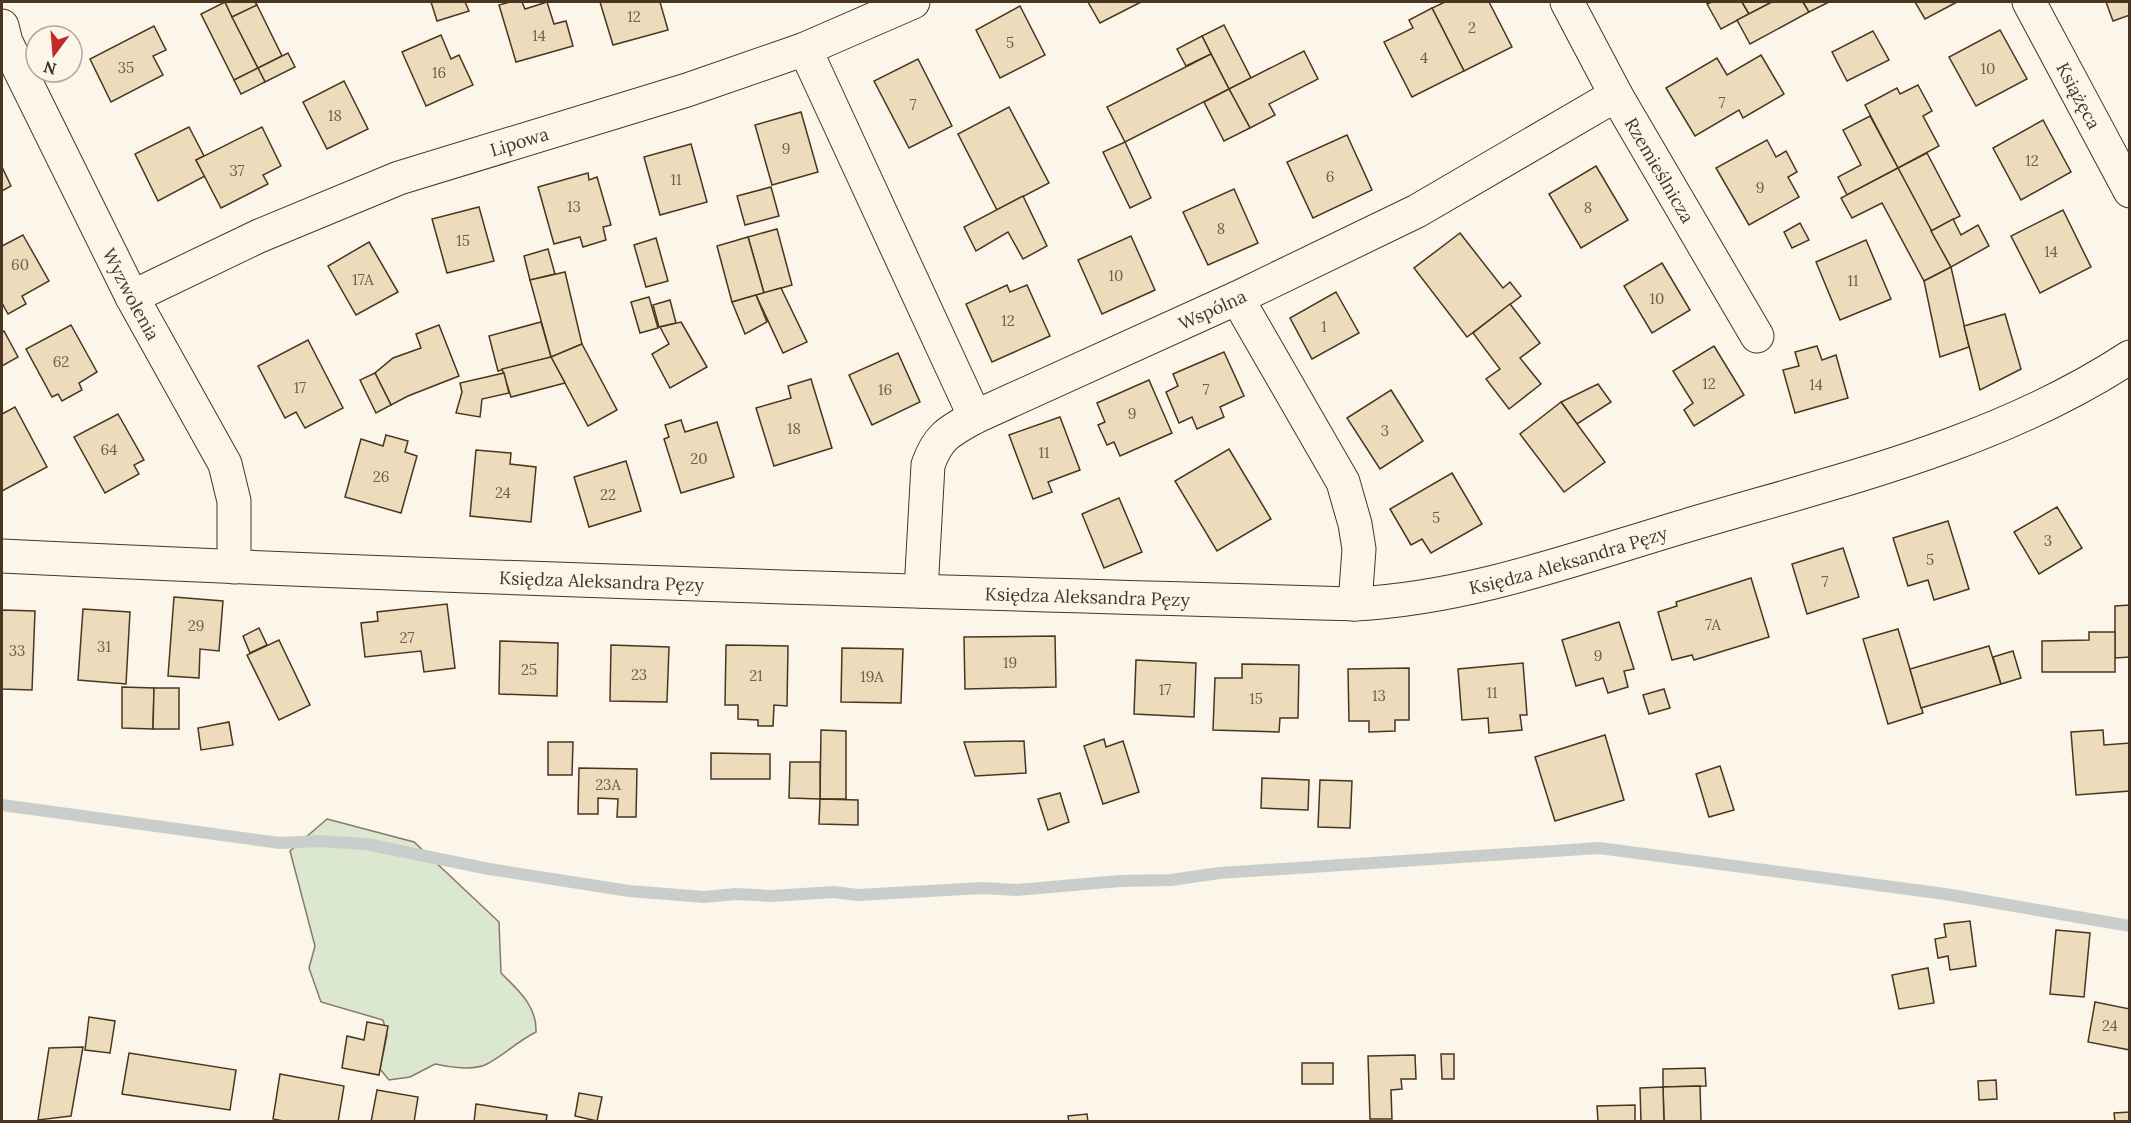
<svg xmlns="http://www.w3.org/2000/svg" width="2131" height="1123" viewBox="0 0 2131 1123" font-family="Lora,serif">
	<rect width="100%" height="100%" fill="#fbf6e9"/>
	<!-- green -->
	<path fill="#dce7d0" stroke="#887966" stroke-width="1.5" d="M 327,819 L 414,842 L 499,922 L 501,973 C 519,991 537,1006 536,1032 C 518,1041 504,1055 487,1064 C 474,1071 448,1067 435,1064 L 410,1077 L 389,1080 L 380,1069 L 387,1035 L 383,1020 L 321,1002 L 309,968 L 315,946 L 290,851 Z"/>
	<g fill="none" stroke-linecap="round" stroke-linejoin="round">
		<!-- stream -->
		<polyline stroke="#c9cecd" stroke-width="12" points="2,805 280,843 317,841 366,844 489,869 629,891 704,897 736,894 771,896 834,892 858,895 983,888 1016,890 1120,881 1171,880 1219,873 1599,848 1945,894 2130,926"/>
	</g>
	<!-- building -->
	<g fill="#ecdcbc" stroke="#4a3520" stroke-width="1.5">
		<polygon points="225,2 258,68 234,80 201,14"/>
		<polygon points="225,2 255,2 257,5 232,17"/>
		<polygon points="431,2 465,2 469,11 437,21"/>
		<polygon points="510,2 522,2 525,9 547,2 554,24 566,21 573,46 516,62 499,5"/>
		<polygon points="600,2 660,2 668,30 613,45"/>
		<polygon points="1088,2 1141,2 1100,23"/>
		<polygon points="1445,2 1489,2 1512,47 1464,71 1432,8"/>
		<polygon points="1712,2 1742,2 1749,14 1721,29 1707,4"/>
		<polygon points="1742,2 1772,2 1749,14"/>
		<polygon points="1772,2 1803,2 1809,12 1750,44 1737,20"/>
		<polygon points="1803,2 1829,2 1809,12"/>
		<polygon points="1915,2 1957,2 1925,19"/>
		<polygon points="2106,2 2130,2 2130,15 2113,21"/>
		<polygon points="257,5 282,56 258,68 232,17"/>
		<polygon points="1020,6 1045,55 1000,78 976,30"/>
		<polygon points="1432,8 1464,71 1412,97 1384,42 1413,28 1409,20"/>
		<polygon points="1224,25 1251,78 1229,89 1202,36"/>
		<polygon points="154,26 166,50 153,56 163,75 111,102 90,59"/>
		<polygon points="2000,30 2027,79 1976,106 1949,57"/>
		<polygon points="1873,31 1889,60 1847,81 1832,52"/>
		<polygon points="441,35 451,59 459,55 473,85 426,106 402,52"/>
		<polygon points="1202,36 1211,54 1186,66 1177,49"/>
		<polygon points="1304,51 1318,79 1269,104 1275,115 1250,128 1229,89"/>
		<polygon points="288,53 295,67 265,82 258,68"/>
		<polygon points="1211,54 1229,89 1125,142 1107,107"/>
		<polygon points="1761,55 1784,94 1743,118 1739,110 1695,136 1666,88 1717,58 1727,75"/>
		<polygon points="918,59 952,126 909,148 874,81"/>
		<polygon points="258,68 265,82 241,94 234,80"/>
		<polygon points="344,81 368,129 327,149 303,102"/>
		<polygon points="1918,85 1932,111 1923,116 1939,146 1898,168 1865,105 1897,88 1900,94"/>
		<polygon points="1229,89 1250,128 1224,141 1204,102"/>
		<polygon points="1009,107 1049,183 997,210 958,134"/>
		<polygon points="801,112 818,172 772,185 755,125"/>
		<polygon points="1870,116 1898,168 1847,195 1838,177 1861,165 1843,130"/>
		<polygon points="2043,120 2071,172 2021,200 1993,148"/>
		<polygon points="189,127 204,156 196,160 205,176 158,201 135,154"/>
		<polygon points="262,127 281,166 263,175 268,184 221,208 196,160"/>
		<polygon points="1347,135 1372,190 1313,218 1287,162"/>
		<polygon points="1767,140 1776,157 1786,151 1797,172 1788,177 1799,197 1749,225 1716,168"/>
		<polygon points="1125,142 1151,198 1130,208 1103,152"/>
		<polygon points="691,144 707,202 660,215 644,157"/>
		<polygon points="1927,153 1960,216 1931,231 1898,168"/>
		<polygon points="1596,166 1628,220 1581,248 1549,194"/>
		<polygon points="2,167 11,186 2,191"/>
		<polygon points="1898,168 1951,267 1924,281 1882,203 1852,218 1841,198"/>
		<polygon points="588,173 589,180 597,177 611,225 603,227 606,240 583,247 580,237 554,244 538,187"/>
		<polygon points="771,187 779,216 745,225 737,196"/>
		<polygon points="1234,189 1258,243 1208,265 1183,212"/>
		<polygon points="1023,196 1047,246 1023,259 1008,232 976,251 964,227"/>
		<polygon points="479,207 494,261 447,273 432,219"/>
		<polygon points="2063,210 2091,267 2040,293 2011,236"/>
		<polygon points="1953,219 1961,235 1978,225 1989,246 1951,267 1931,231"/>
		<polygon points="1800,223 1809,240 1792,248 1784,232"/>
		<polygon points="777,229 792,285 764,293 748,237"/>
		<polygon points="1460,233 1503,288 1510,282 1521,296 1467,337 1414,268"/>
		<polygon points="23,235 49,281 22,296 26,304 8,314 2,303 2,246"/>
		<polygon points="1131,236 1155,290 1102,314 1078,260"/>
		<polygon points="748,237 764,293 732,302 717,246"/>
		<polygon points="656,238 668,281 646,287 634,245"/>
		<polygon points="1866,240 1891,299 1840,320 1816,262"/>
		<polygon points="369,242 398,292 356,315 328,266"/>
		<polygon points="548,249 555,274 530,280 524,256"/>
		<polygon points="1662,263 1690,310 1652,333 1624,286"/>
		<polygon points="1951,267 1969,347 1940,357 1924,281"/>
		<polygon points="565,272 582,344 551,357 530,280"/>
		<polygon points="1007,285 1010,292 1027,285 1050,336 992,362 966,304"/>
		<polygon points="781,288 807,342 783,353 756,295"/>
		<polygon points="1336,292 1359,333 1312,359 1290,318"/>
		<polygon points="756,295 767,322 745,334 732,302"/>
		<polygon points="649,297 658,328 640,333 631,302"/>
		<polygon points="670,300 676,323 659,327 653,305"/>
		<polygon points="1510,304 1540,343 1520,358 1541,384 1509,409 1486,379 1500,369 1473,333"/>
		<polygon points="2005,314 2021,369 1980,390 1964,326"/>
		<polygon points="541,322 551,357 498,371 489,336"/>
		<polygon points="681,322 707,367 670,388 652,354 669,344 660,327"/>
		<polygon points="71,325 97,372 79,383 82,390 62,401 58,394 52,397 26,349"/>
		<polygon points="439,325 459,376 408,396 391,405 375,373 393,358 421,348 416,334"/>
		<polygon points="4,331 18,357 2,366 2,332"/>
		<polygon points="308,340 343,408 305,428 296,412 285,418 258,366"/>
		<polygon points="582,344 617,410 588,426 551,357"/>
		<polygon points="1714,346 1744,395 1694,426 1684,410 1693,403 1673,371"/>
		<polygon points="1817,346 1822,360 1836,355 1848,398 1795,413 1783,370 1799,366 1795,352"/>
		<polygon points="1224,352 1244,396 1220,407 1224,417 1197,429 1192,417 1179,423 1166,392 1178,386 1173,374"/>
		<polygon points="898,353 920,402 872,425 849,375"/>
		<polygon points="551,357 565,383 511,397 502,369"/>
		<polygon points="375,373 391,405 376,413 360,380"/>
		<polygon points="504,373 509,393 482,399 480,417 456,413 462,392 460,383"/>
		<polygon points="811,379 832,448 774,466 756,408 791,398 788,386"/>
		<polygon points="1149,380 1172,433 1120,456 1114,442 1107,445 1098,425 1105,422 1097,403"/>
		<polygon points="1598,384 1611,402 1577,424 1561,402"/>
		<polygon points="1391,390 1423,441 1380,469 1347,418"/>
		<polygon points="1561,402 1605,462 1564,492 1520,434"/>
		<polygon points="15,407 47,467 2,491 2,414"/>
		<polygon points="118,414 144,460 134,465 139,474 105,493 74,437"/>
		<polygon points="1060,417 1080,470 1048,482 1052,492 1033,499 1009,435"/>
		<polygon points="681,420 685,432 717,422 734,477 681,493 664,439 669,437 665,425"/>
		<polygon points="386,435 408,441 405,452 417,456 401,513 345,497 361,439 383,446"/>
		<polygon points="1229,449 1271,519 1217,551 1175,481"/>
		<polygon points="476,450 511,453 510,464 536,467 531,522 470,516"/>
		<polygon points="626,461 641,511 589,527 574,477"/>
		<polygon points="1452,473 1482,524 1431,553 1422,539 1411,545 1390,509"/>
		<polygon points="1119,498 1142,552 1104,568 1082,514"/>
		<polygon points="2057,507 2082,548 2039,574 2014,532"/>
		<polygon points="1948,521 1969,589 1934,600 1928,580 1908,586 1893,538"/>
		<polygon points="1843,548 1859,597 1807,614 1792,564"/>
		<polygon points="1751,578 1769,637 1694,660 1692,655 1672,660 1658,612 1677,606 1676,602"/>
		<polygon points="174,597 223,601 219,651 200,649 199,678 168,676"/>
		<polygon points="447,604 455,668 424,672 421,651 365,657 361,623 378,621 377,612"/>
		<polygon points="2130,605 2130,657 2115,658 2115,606"/>
		<polygon points="83,609 130,612 126,684 78,680"/>
		<polygon points="2,610 35,611 32,690 2,689"/>
		<polygon points="1619,622 1634,669 1624,671 1628,687 1608,693 1603,678 1576,686 1562,640"/>
		<polygon points="259,628 267,645 250,653 243,636"/>
		<polygon points="1898,629 1923,713 1888,724 1863,639"/>
		<polygon points="2089,632 2115,632 2115,672 2042,672 2042,641 2089,640"/>
		<polygon points="1055,636 1056,687 965,689 964,637"/>
		<polygon points="279,640 310,705 279,720 247,655"/>
		<polygon points="500,641 558,643 557,696 499,694"/>
		<polygon points="611,645 669,647 667,702 610,701"/>
		<polygon points="726,645 788,646 787,706 774,705 773,726 758,726 758,720 738,719 738,705 725,705"/>
		<polygon points="1989,646 2001,684 1921,708 1910,669"/>
		<polygon points="842,648 903,649 901,703 841,702"/>
		<polygon points="2013,651 2021,678 2001,684 1993,657"/>
		<polygon points="1136,660 1196,663 1194,717 1134,714"/>
		<polygon points="1523,663 1527,715 1520,715 1522,730 1489,733 1488,718 1462,720 1458,669"/>
		<polygon points="1242,664 1299,665 1298,718 1280,718 1279,732 1213,730 1215,678 1242,678"/>
		<polygon points="1409,668 1409,720 1395,720 1395,731 1369,732 1369,721 1349,721 1348,669"/>
		<polygon points="122,687 154,688 153,729 122,728"/>
		<polygon points="154,688 179,688 179,729 153,729"/>
		<polygon points="1664,689 1670,708 1649,714 1643,695"/>
		<polygon points="229,722 233,745 201,750 198,728"/>
		<polygon points="821,730 846,731 846,799 820,799"/>
		<polygon points="2103,730 2104,745 2130,743 2130,791 2076,795 2071,732"/>
		<polygon points="1605,735 1624,800 1555,821 1535,757"/>
		<polygon points="1104,739 1106,747 1123,741 1139,792 1103,804 1084,746"/>
		<polygon points="1024,741 1026,773 975,776 964,742"/>
		<polygon points="548,742 573,742 572,775 548,775"/>
		<polygon points="711,753 770,754 770,779 711,779"/>
		<polygon points="790,762 820,762 820,799 789,798"/>
		<polygon points="1720,766 1734,810 1709,817 1696,774"/>
		<polygon points="579,768 637,769 636,817 617,817 618,799 598,798 598,814 578,814"/>
		<polygon points="1262,778 1309,780 1308,810 1261,808"/>
		<polygon points="1320,780 1352,781 1350,828 1318,827"/>
		<polygon points="1060,793 1069,822 1048,830 1038,799"/>
		<polygon points="820,799 858,800 858,825 819,824"/>
		<polygon points="1970,921 1976,966 1950,970 1948,956 1938,958 1935,939 1946,937 1944,924"/>
		<polygon points="2056,930 2090,933 2084,997 2050,994"/>
		<polygon points="1928,968 1934,1003 1899,1009 1892,975"/>
		<polygon points="2095,1002 2130,1009 2130,1050 2088,1042"/>
		<polygon points="89,1017 115,1021 110,1053 85,1050"/>
		<polygon points="367,1022 388,1026 379,1075 342,1068 347,1036 364,1040"/>
		<polygon points="83,1047 71,1116 38,1120 49,1048"/>
		<polygon points="129,1053 236,1070 230,1110 122,1094"/>
		<polygon points="1441,1054 1454,1054 1454,1079 1442,1079"/>
		<polygon points="1415,1055 1416,1079 1401,1079 1402,1089 1391,1090 1392,1119 1370,1119 1368,1056"/>
		<rect x="1302" y="1063" width="31" height="21"/>
		<polygon points="1705,1068 1706,1086 1663,1087 1663,1069"/>
		<polygon points="280,1074 344,1086 338,1122 289,1122 273,1119"/>
		<polygon points="1996,1080 1997,1099 1979,1100 1978,1081"/>
		<polygon points="1700,1086 1701,1122 1664,1122 1663,1087"/>
		<polygon points="1663,1087 1664,1122 1641,1122 1640,1088"/>
		<polygon points="377,1090 418,1097 414,1122 371,1122"/>
		<polygon points="579,1093 602,1097 597,1121 575,1116"/>
		<polygon points="476,1104 547,1115 546,1122 474,1122"/>
		<polygon points="1635,1105 1635,1122 1585,1122 1598,1121 1597,1106"/>
		<polygon points="2130,1112 2130,1122 2115,1122 2114,1113"/>
		<polygon points="1087,1114 1088,1122 1069,1122 1068,1116"/>
	</g>
	<g fill="none" stroke-linecap="round" stroke-linejoin="round">
		<!-- minor casing -->
		<g stroke="#4a3520" stroke-width="35">
			<g id="minor">
				<path id="s1" d="M 1567,2 L 1616,95 L 1757,336"/>
				<path id="s2" d="M 2029,2 L 2130,191"/>
				<path id="s3" d="M 2,26 L 6,42 L 132,297 L 225,464 L 234,501 L 234,567"/>
				<polyline points="805,49 975,417"/>
				<path id="s4" d="M 132,297 L 259,236 L 399,178 L 687,90 L 805,49 L 913,2"/>
				<polyline points="1237,298 1343,482 1355,524 1359,549 1355,604"/>
				<path id="s5" d="M 2,556 C 452,578 904,591 1355,604 C 1469,598 1577,558 1685,526 C 1836,481 1996,445 2130,357"/>
				<path id="s6" d="M 921,591 L 928,465 C 938,436 950,431 975,417 L 1237,298 L 1417,211 L 1616,95"/>
			</g>
		</g>
		<!-- minor -->
		<use href="#minor" stroke="#fbf6e9" stroke-width="33"/>
	</g>
	<g text-anchor="middle" dominant-baseline="central" stroke-width="4.5" stroke-linejoin="round" paint-order="stroke">
		<!-- number labels -->
		<g font-size="15" fill="#725f47">
			<text x="634" y="16">12</text>
			<text x="1472" y="27">2</text>
			<text x="539" y="35">14</text>
			<text x="1010" y="42">5</text>
			<text x="1424" y="57">4</text>
			<text x="126" y="67">35</text>
			<text x="1988" y="68">10</text>
			<text x="439" y="72">16</text>
			<text x="1722" y="102">7</text>
			<text x="913" y="104">7</text>
			<text x="335" y="115">18</text>
			<text x="786" y="148">9</text>
			<text x="2032" y="160">12</text>
			<text x="237" y="170">37</text>
			<text x="1330" y="176">6</text>
			<text x="676" y="179">11</text>
			<text x="1760" y="187">9</text>
			<text x="574" y="206">13</text>
			<text x="1588" y="207">8</text>
			<text x="1221" y="228">8</text>
			<text x="463" y="240">15</text>
			<text x="2051" y="251">14</text>
			<text x="20" y="264">60</text>
			<text x="1116" y="275">10</text>
			<text x="363" y="279">17A</text>
			<text x="1853" y="280">11</text>
			<text x="1657" y="298">10</text>
			<text x="1008" y="320">12</text>
			<text x="1324" y="326">1</text>
			<text x="61" y="361">62</text>
			<text x="1709" y="383">12</text>
			<text x="1816" y="384">14</text>
			<text x="300" y="387">17</text>
			<text x="885" y="389">16</text>
			<text x="1206" y="389">7</text>
			<text x="1132" y="413">9</text>
			<text x="794" y="428">18</text>
			<text x="1385" y="430">3</text>
			<text x="109" y="449">64</text>
			<text x="1044" y="452">11</text>
			<text x="699" y="458">20</text>
			<text x="381" y="476">26</text>
			<text x="503" y="492">24</text>
			<text x="608" y="494">22</text>
			<text x="1436" y="517">5</text>
			<text x="2048" y="540">3</text>
			<text x="1930" y="559">5</text>
			<text x="1825" y="581">7</text>
			<text x="1713" y="624">7A</text>
			<text x="196" y="625">29</text>
			<text x="407" y="637">27</text>
			<text x="104" y="646">31</text>
			<text x="17" y="650">33</text>
			<text x="1598" y="655">9</text>
			<text x="1010" y="662">19</text>
			<text x="529" y="669">25</text>
			<text x="639" y="674">23</text>
			<text x="756" y="675">21</text>
			<text x="872" y="676">19A</text>
			<text x="1165" y="689">17</text>
			<text x="1492" y="692">11</text>
			<text x="1379" y="695">13</text>
			<text x="1256" y="698">15</text>
			<text x="608" y="784">23A</text>
			<text x="2110" y="1025">24</text>
		</g>
		<!-- street labels -->
		<g font-size="18" fill="#4a3520" stroke="#fbf6e9">
			<text stroke="none"><textPath href="#s2" startOffset="106">Książęca</textPath></text>
			<text stroke="none"><textPath href="#s4" startOffset="418">Lipowa</textPath></text>
			<text stroke="none"><textPath href="#s1" startOffset="192">Rzemieślnicza</textPath></text>
			<text stroke="none"><textPath href="#s3" startOffset="298">Wyzwolenia</textPath></text>
			<text stroke="none"><textPath href="#s6" startOffset="456">Wspólna</textPath></text>
			<text stroke="none"><textPath href="#s5" startOffset="1572">Księdza Aleksandra Pęzy</textPath></text>
			<text stroke="none"><textPath href="#s5" startOffset="600">Księdza Aleksandra Pęzy</textPath></text>
			<text stroke="none"><textPath href="#s5" startOffset="1086">Księdza Aleksandra Pęzy</textPath></text>
		</g>
	</g>
	<!-- border -->
	<rect width="2131" height="1123" fill="none" stroke="#4a3520" stroke-width="6"/>
	<!-- north arrow -->
	<g transform="translate(54 54) rotate(196)"><circle r="28" fill="#fbf6e9" stroke="#b4a999" stroke-width="1.5"/>
	<path d="M0-4.5L10 22L0 15L-10 22Z" fill="#c62828"/>
	<text y="-9" font-size="16" font-weight="bold" text-anchor="middle" fill="#4a3520">N</text>
	</g>
</svg>
